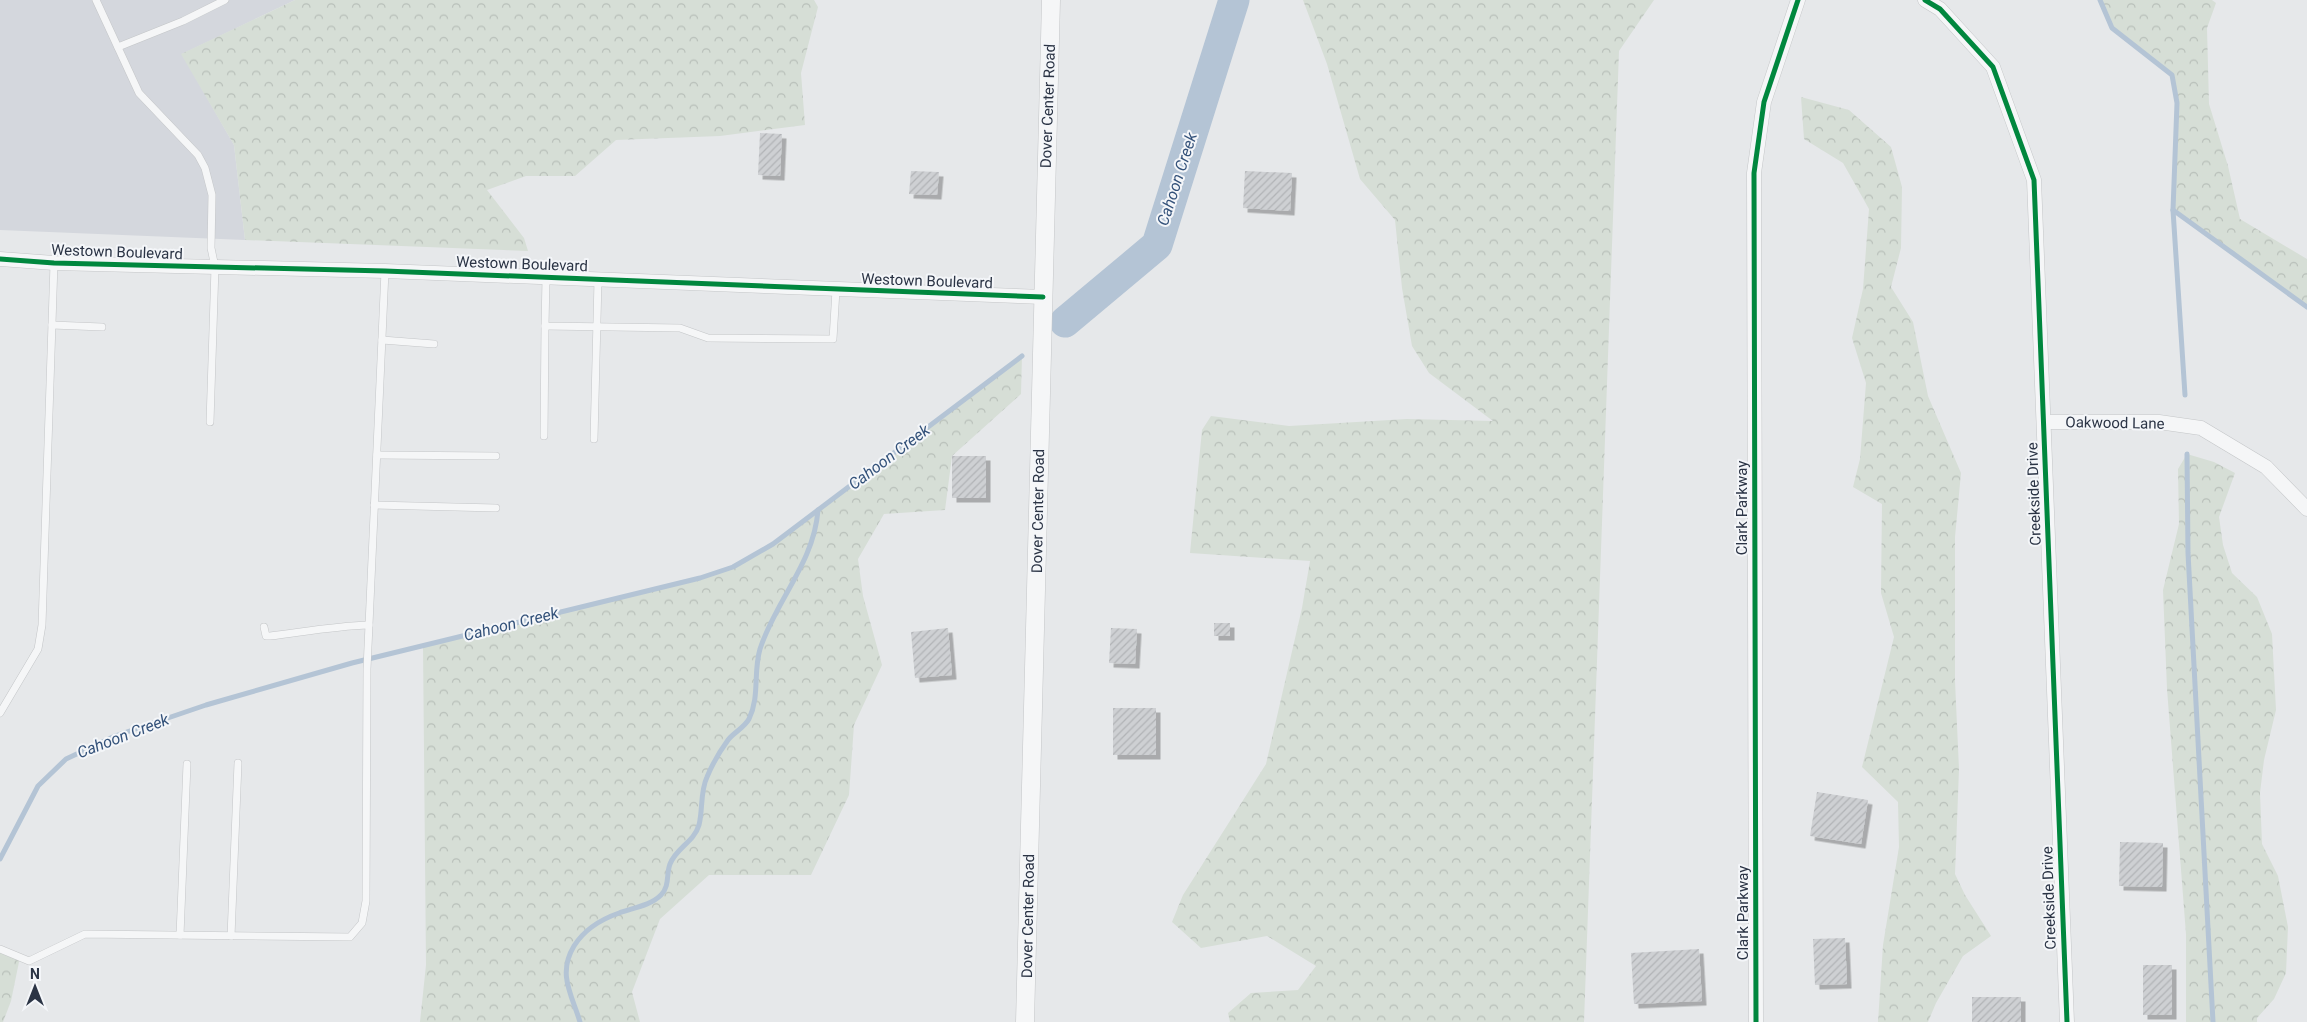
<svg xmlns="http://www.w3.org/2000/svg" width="2307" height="1022" viewBox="0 0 2307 1022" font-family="Roboto,sans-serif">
	<defs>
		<pattern id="forest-crowns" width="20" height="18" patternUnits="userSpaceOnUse" patternTransform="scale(1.25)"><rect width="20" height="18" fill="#d6ded6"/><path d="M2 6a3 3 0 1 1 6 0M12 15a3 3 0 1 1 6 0" fill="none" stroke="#b8bfb9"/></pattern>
		<pattern id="building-hatch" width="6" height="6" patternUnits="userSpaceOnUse" patternTransform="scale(1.25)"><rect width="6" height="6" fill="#ced0d3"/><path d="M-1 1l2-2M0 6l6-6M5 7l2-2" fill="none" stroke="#b1b3b6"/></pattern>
		<filter id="shadow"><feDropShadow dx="4.5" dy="4.5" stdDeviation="0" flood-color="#0004"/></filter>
	</defs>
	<rect width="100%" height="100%" fill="#e6e8ea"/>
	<!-- built -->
	<polygon fill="#d4d7dd" points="0,0 295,0 182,54 234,145 245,240 0,230"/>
	<!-- forest -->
	<g fill="url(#forest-crowns)">
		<polygon points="295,0 814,0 818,7 801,73 805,125 720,136 616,140 575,176 526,176 487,190 524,238 528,251 245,240 234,145 181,54"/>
		<polygon points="1303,0 1654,0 1619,51 1584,1022 1230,1022 1228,1013 1251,993 1298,990 1316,966 1267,936 1201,948 1172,922 1183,895 1266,764 1302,608 1310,561 1190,553 1202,430 1211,416 1289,426 1407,419 1493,421 1429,373 1412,346 1402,288 1395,220 1360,179 1327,64"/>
		<polygon points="2100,0 2212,0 2216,3 2207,28 2209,104 2228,166 2240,219 2307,259 2307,307 2173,210 2177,103 2172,75 2112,28"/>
		<polygon points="1801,97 1849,110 1891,147 1902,187 1901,248 1891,287 1913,322 1928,396 1961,473 1955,537 1955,681 1959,769 1955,874 1965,895 1991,936 1963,956 1936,1003 1928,1022 1878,1022 1883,945 1899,847 1898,802 1862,767 1894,637 1881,593 1882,504 1853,487 1860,459 1866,383 1852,338 1863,289 1869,209 1843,163 1804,139"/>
		<polygon points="1022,356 1021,394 952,456 945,510 884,514 858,559 863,596 882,665 854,725 849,795 811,875 709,875 660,919 632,992 640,1022 420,1022 426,965 423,646 700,578 733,567 773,544"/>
		<polygon points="2187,454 2214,462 2235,473 2219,517 2223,545 2232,573 2257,597 2272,634 2276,710 2264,760 2260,793 2262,844 2278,876 2288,927 2286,973 2274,999 2257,1018 2257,1022 2186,1022 2186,934 2167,689 2163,590 2179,524 2178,469"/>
		<polygon points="0,949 20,957 11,1001 3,1022 0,1022"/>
	</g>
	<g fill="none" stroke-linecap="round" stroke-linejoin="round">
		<!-- stream -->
		<g stroke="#b4c4d5" stroke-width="5">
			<polyline points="2100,0 2112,28 2172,75 2177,103 2173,210 2185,395"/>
			<polyline points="2173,210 2307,307"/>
			<polyline points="2187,454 2188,553 2213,1022"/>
			<polyline points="0,859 38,786 66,759 115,736 206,705 352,663 700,578 733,567 773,544 1022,356"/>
			<path d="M 580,1022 C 572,995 557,974 574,946 C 584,930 602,919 619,913 C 632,908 650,906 661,895 C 670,886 666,874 670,864 C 676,848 694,842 699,825 C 703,809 700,792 707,777 C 712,765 720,751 728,740 C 733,733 744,728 749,719 C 760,696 753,673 760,649 C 776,600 814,563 818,510"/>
		</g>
		<!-- river -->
		<polyline stroke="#b4c4d5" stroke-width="31" points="1065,322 1157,245 1234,0"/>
	</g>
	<!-- building -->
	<g fill="url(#building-hatch)" filter="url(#shadow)">
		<polygon points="760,133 782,134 780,176 758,175"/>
		<polygon points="911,171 939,172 937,195 909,194"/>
		<polygon points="1245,171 1292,173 1290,211 1243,208"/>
		<rect x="952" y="456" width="34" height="42"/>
		<rect x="1214" y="623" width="16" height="13"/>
		<polygon points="948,628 952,675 915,678 911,632"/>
		<polygon points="1111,628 1137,629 1135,664 1109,663"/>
		<rect x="1113" y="708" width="43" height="47"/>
		<polygon points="1817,792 1868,800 1861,844 1810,836"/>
		<polygon points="2120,842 2163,843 2162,887 2119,886"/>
		<polygon points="1845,938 1847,984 1815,985 1813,939"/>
		<polygon points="1699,949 1702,1001 1634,1004 1631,953"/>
		<rect x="2143" y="965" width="29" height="50"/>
		<rect x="1972" y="997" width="49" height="25"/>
	</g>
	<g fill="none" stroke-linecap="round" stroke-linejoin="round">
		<!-- service casing -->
		<g stroke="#c4c6c8" stroke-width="8">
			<g id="service">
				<polyline points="96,0 139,93 198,155 205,168 212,195 211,248 215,267 210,422"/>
				<polyline points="118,47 183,21 225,0"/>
				<polyline points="546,278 545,326 680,328 708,338 833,339 836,290"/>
				<polyline points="52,325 102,327"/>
				<polyline points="382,340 434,344"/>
				<polyline points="544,436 545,326"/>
				<polyline points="594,439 598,280"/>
				<polyline points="377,455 496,456"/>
				<polyline points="374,505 496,508"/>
				<path d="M 264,627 L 266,636 L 270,636 C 303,632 335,626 369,625"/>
				<polyline points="0,713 38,649 42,625 54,263"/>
				<polyline points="180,935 187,764"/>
				<polyline points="231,936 238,763"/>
				<polyline points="0,949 29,961 85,934 350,937 362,923 366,901 367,669 385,271"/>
			</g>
		</g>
		<!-- minor casing -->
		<g stroke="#c4c6c8" stroke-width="15">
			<g id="minor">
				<polyline points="1925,0 1940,9 1993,67 2034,180 2067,1022"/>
				<polyline points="0,259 54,263 385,271 1043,297"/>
				<polyline points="2044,422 2159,422 2201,428 2266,467 2307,509"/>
				<polyline points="1756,1022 1754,173 1764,102 1798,0"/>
			</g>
		</g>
		<!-- tertiary casing -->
		<g stroke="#c4c6c8" stroke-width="19">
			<polyline id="tertiary" points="1025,1022 1051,0"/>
		</g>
		<!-- service -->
		<use href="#service" stroke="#f5f6f7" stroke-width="7"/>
		<!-- minor -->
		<use href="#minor" stroke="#f5f6f7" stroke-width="14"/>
		<!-- tertiary -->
		<use href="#tertiary" stroke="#f5f6f7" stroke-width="18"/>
		<!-- cycleway casing -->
		<g stroke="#f4f6f9" stroke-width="8">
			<g id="cycleway">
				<polyline points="1925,0 1940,9 1993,67 2034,180 2067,1022"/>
				<polyline points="0,259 54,263 385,271 1043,297"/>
				<polyline points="1756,1022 1754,173 1764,102 1798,0"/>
			</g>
		</g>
		<!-- cycleway -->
		<use href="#cycleway" stroke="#00873e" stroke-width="5"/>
	</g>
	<g text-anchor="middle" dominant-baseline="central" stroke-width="4" stroke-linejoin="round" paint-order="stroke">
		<!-- street labels -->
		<g font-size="15" fill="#2b3445" stroke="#f4f6f9">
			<text transform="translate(1048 106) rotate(-88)">Dover Center Road</text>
			<text transform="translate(117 252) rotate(2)">Westown Boulevard</text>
			<text transform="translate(522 264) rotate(2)">Westown Boulevard</text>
			<text transform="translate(927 281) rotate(2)">Westown Boulevard</text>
			<text transform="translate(2115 423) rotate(1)">Oakwood Lane</text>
			<text transform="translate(2034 494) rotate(-92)">Creekside Drive</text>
			<text transform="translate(1742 508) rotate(-90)">Clark Parkway</text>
			<text transform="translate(1038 511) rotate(-89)">Dover Center Road</text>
			<text transform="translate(2049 898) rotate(-92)">Creekside Drive</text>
			<text transform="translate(1743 913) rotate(-90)">Clark Parkway</text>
			<text transform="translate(1028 916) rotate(-89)">Dover Center Road</text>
		</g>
		<!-- water labels -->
		<g font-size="16" font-style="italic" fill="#34527a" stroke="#f4f6f9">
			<text transform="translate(1177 179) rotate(-72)">Cahoon Creek</text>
			<text transform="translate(889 457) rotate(-37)">Cahoon Creek</text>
			<text transform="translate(511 624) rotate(-14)">Cahoon Creek</text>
			<text transform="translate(123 736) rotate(-21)">Cahoon Creek</text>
		</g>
	</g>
	<!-- north arrow -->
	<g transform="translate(35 987)" stroke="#f4f6f9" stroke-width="4" paint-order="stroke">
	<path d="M0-4L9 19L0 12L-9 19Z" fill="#2b3445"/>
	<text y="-8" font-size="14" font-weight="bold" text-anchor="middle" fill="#2b3445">N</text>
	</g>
</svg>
